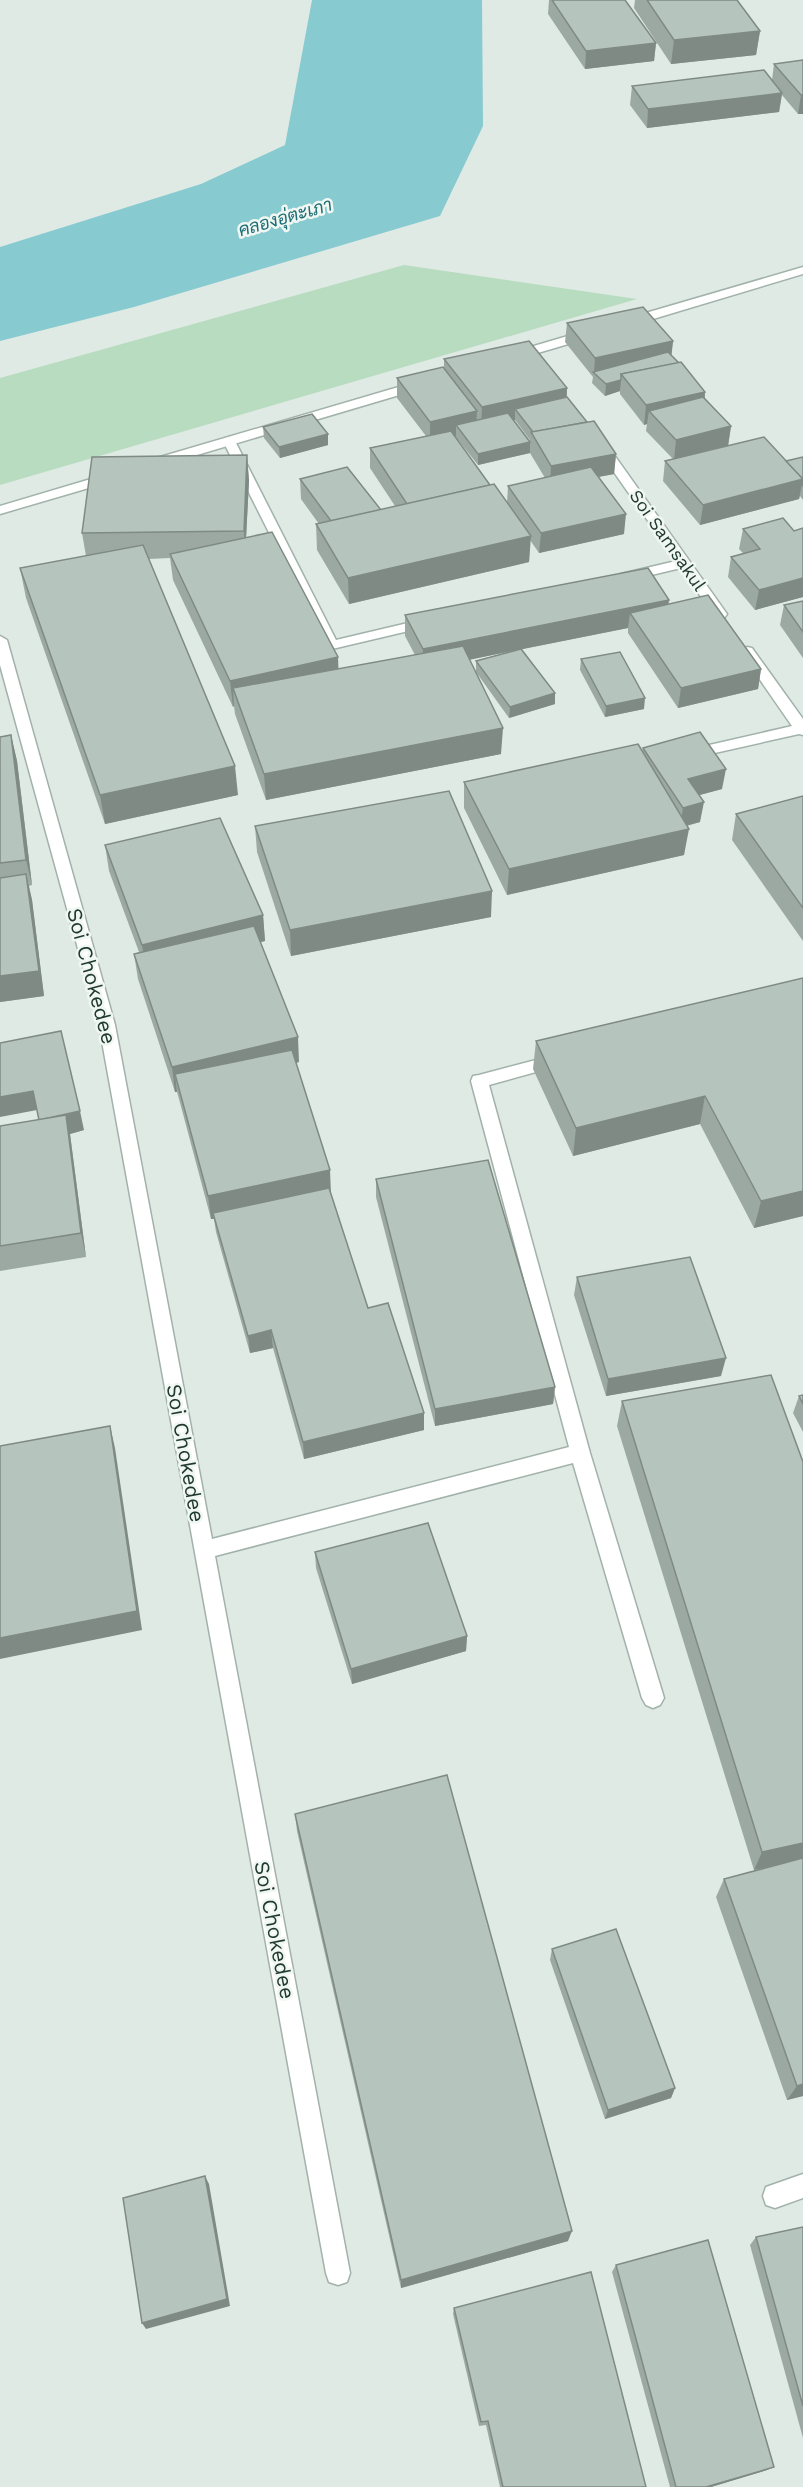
<svg xmlns="http://www.w3.org/2000/svg" width="803" height="2487" viewBox="0 0 803 2487" font-family="'Work Sans',Sarabun,sans-serif">
	<rect width="100%" height="100%" fill="#dfeae5"/>
	<!-- green -->
	<polygon fill="#b8dcbf" points="404,265 637,299 0,485 0,378"/>
	<!-- water -->
	<polygon fill="#87cad0" points="312,0 482,0 483,126 440,216 134,307 0,341 0,247 201,184 285,145"/>
	<g fill="none" stroke-linecap="round" stroke-linejoin="round">
		<!-- minor casing -->
		<g stroke="#a2b2ab" stroke-width="3">
			<g id="minor">
				<polygon points="229,437 235,441 336,640 429,618 434,619 436,622 434,625 332,649 327,648 223,441"/>
				<polygon points="601,441 605,442 727,614 725,617 715,617 681,568 626,581 621,580 619,577 621,574 676,561 595,445"/>
				<polygon points="0,636 7,640 115,1025 212,1539 569,1447 471,1081 473,1076 479,1075 555,1055 561,1057 563,1061 561,1065 489,1085 590,1453 664,1698 660,1705 653,1708 646,1705 642,1698 573,1463 215,1556 350,2273 347,2282 338,2285 329,2282 326,2273 99,1025 0,665"/>
				<polygon points="747,647 752,648 803,719 803,735 799,734 688,759 683,757 681,754 683,751 792,726 740,651"/>
				<polygon points="803,2174 803,2198 775,2208 766,2205 763,2196 766,2187"/>
			</g>
		</g>
		<!-- tertiary casing -->
		<g stroke="#a2b2ab" stroke-width="3">
			<g id="tertiary">
				<polygon points="803,267 803,274 633,325 629,326 623,322 625,319"/>
				<polygon points="588,330 592,331 592,337 514,360 508,356 510,353"/>
				<polygon points="419,381 423,382 423,388 160,466 155,467 149,463 150,460"/>
				<polygon points="111,473 116,474 117,477 116,480 0,514 0,506"/>
			</g>
		</g>
		<!-- minor -->
		<use href="#minor" fill="#fff" fill-rule="evenodd"/>
		<!-- tertiary -->
		<use href="#tertiary" fill="#fff" fill-rule="evenodd"/>
	</g>
	<!-- wall -->
	<g fill="#9ca9a3" fill-rule="evenodd">
		<polygon points="549,0 625,0 656,43 654,61 585,69 548,14"/>
		<polygon points="635,0 737,0 760,31 756,55 671,64 634,8"/>
		<polygon points="803,60 803,114 798,114 782,95 779,112 647,128 630,105 632,86 772,80 774,64"/>
		<polygon points="567,323 673,341 671,355 705,392 705,398 731,426 728,446 786,461 803,457 803,500 800,496 799,499 700,525 663,481 665,461 673,459 646,431 647,424 644,425 620,394 620,391 605,396 592,383 593,377 565,342"/>
		<path d="M 444,359 L 567,388 L 567,397 L 587,422 L 616,454 L 614,474 L 598,477 L 624,534 L 539,553 L 530,540 L 529,562 L 349,604 L 317,550 L 316,524 L 319,524 L 301,499 L 300,479 L 381,510 L 395,506 L 370,468 L 370,448 L 426,436 L 397,398 L 397,378 L 444,369 ZM 514,420 L 515,420 L 530,440 L 530,441 ZM 455,436 L 478,465 L 530,453 L 545,478 L 508,486 L 507,503 L 490,485 Z"/>
		<polygon points="263,427 328,445 280,458 264,438"/>
		<polygon points="247,455 249,481 246,538 338,669 415,655 405,636 405,615 669,600 668,604 761,669 758,689 678,708 628,633 628,628 522,649 555,693 555,704 509,718 476,672 476,661 511,651 469,660 501,754 266,800 235,714 234,706 233,707 173,580 170,558 149,559 238,795 105,824 26,598 20,568 86,556 82,533"/>
		<polygon points="803,528 803,597 755,610 728,577 731,557 744,554 739,549 743,529 794,531"/>
		<polygon points="803,601 803,658 780,625 784,605"/>
		<polygon points="581,659 644,709 605,717 580,670"/>
		<polygon points="11,735 17,761 32,885 29,886 32,900 44,996 0,1002 0,737"/>
		<polygon points="643,748 722,789 699,795 700,822 687,826 684,855 507,895 464,808 464,782 642,751"/>
		<polygon points="803,796 803,941 732,840 736,814"/>
		<polygon points="255,826 491,917 291,956 257,852"/>
		<polygon points="105,845 263,915 265,941 260,942 299,1062 296,1063 331,1193 368,1308 424,1430 304,1459 273,1348 250,1353 216,1232 214,1219 211,1219 179,1099 177,1092 175,1092 138,979 134,954 139,952 109,871"/>
		<polygon points="803,978 803,1216 754,1228 700,1124 573,1156 533,1069 536,1041"/>
		<polygon points="39,1120 84,1130 70,1134 86,1257 0,1271 0,1126"/>
		<polygon points="376,1179 555,1387 553,1404 435,1426 376,1197"/>
		<polygon points="577,1277 721,1376 606,1396 574,1295"/>
		<polygon points="771,1375 803,2096 787,2100 716,1897 724,1879 778,1865 754,1870 617,1426 622,1401"/>
		<polygon points="803,1395 803,1432 793,1413 799,1396"/>
		<polygon points="315,1552 467,1636 466,1651 352,1684 316,1568"/>
		<polygon points="295,1814 568,2241 401,2288 297,1831"/>
		<polygon points="552,1949 675,2088 671,2098 605,2119 550,1960"/>
		<polygon points="803,2227 803,2438 750,2245 756,2237"/>
		<polygon points="616,2265 767,2470 711,2487 670,2487 612,2272"/>
		<polygon points="454,2308 646,2487 500,2487 486,2425 479,2426 453,2314"/>
	</g>
	<!-- shaded-wall -->
	<g fill="#7f8a84">
		<polygon points="760,31 756,55 671,64 674,40"/>
		<polygon points="656,43 654,61 585,69 586,51"/>
		<polygon points="782,93 779,112 647,128 648,109"/>
		<polygon points="801,95 803,95 803,114 798,114"/>
		<polygon points="673,341 671,360 594,372 595,358"/>
		<polygon points="621,380 620,391 605,396 606,384"/>
		<polygon points="567,388 566,408 515,409 515,420 481,427 482,407"/>
		<polygon points="705,392 703,412 649,411 647,424 644,425 646,405"/>
		<polygon points="477,411 476,431 456,425 456,436 430,442 430,422"/>
		<polygon points="731,426 728,446 674,460 676,440"/>
		<polygon points="328,434 328,445 280,458 279,447"/>
		<polygon points="530,442 530,453 478,465 478,454"/>
		<polygon points="616,454 614,474 550,486 551,466"/>
		<polygon points="247,455 249,481 245,558 244,531"/>
		<polygon points="803,479 799,499 700,525 703,505"/>
		<polygon points="626,514 624,534 539,553 541,533"/>
		<polygon points="531,536 529,562 349,604 348,578"/>
		<polygon points="803,578 803,597 755,610 759,590"/>
		<polygon points="669,600 666,620 630,613 628,628 422,669 423,649"/>
		<polygon points="338,657 339,683 233,688 234,706 233,707 230,681"/>
		<polygon points="761,669 758,689 678,708 681,688"/>
		<polygon points="555,693 555,704 509,718 510,707"/>
		<polygon points="645,698 644,709 605,717 606,706"/>
		<polygon points="503,728 501,754 266,800 264,774"/>
		<polygon points="11,735 17,761 32,885 26,860"/>
		<polygon points="235,766 238,795 105,824 100,795"/>
		<polygon points="726,769 722,789 685,799 688,779"/>
		<polygon points="704,802 700,822 680,827 683,808"/>
		<polygon points="689,829 684,855 507,895 509,869"/>
		<polygon points="26,874 32,900 44,996 0,1002 0,976"/>
		<polygon points="492,891 491,917 291,956 290,930"/>
		<polygon points="263,915 265,941 146,970 142,945"/>
		<polygon points="298,1037 299,1062 180,1091 175,1074 177,1092 175,1092 172,1067"/>
		<polygon points="33,1091 37,1110 0,1117 0,1097"/>
		<polygon points="705,1096 700,1124 573,1156 576,1128"/>
		<polygon points="80,1111 84,1130 70,1134 86,1257 81,1233 39,1121"/>
		<polygon points="330,1170 331,1194 213,1213 214,1219 211,1219 208,1196"/>
		<polygon points="803,1191 803,1216 754,1228 761,1201"/>
		<polygon points="271,1330 273,1348 250,1353 248,1336"/>
		<polygon points="726,1358 721,1376 606,1396 608,1379"/>
		<polygon points="555,1387 553,1404 435,1426 435,1409"/>
		<polygon points="424,1413 424,1430 304,1459 303,1442"/>
		<polygon points="110,1426 115,1448 142,1630 0,1659 0,1638"/>
		<polygon points="467,1636 466,1651 352,1684 351,1669"/>
		<polygon points="803,1843 803,1860 754,1870 762,1852"/>
		<polygon points="803,2084 803,2096 787,2100 797,2086"/>
		<polygon points="675,2088 671,2098 605,2119 608,2110"/>
		<polygon points="205,2176 209,2184 230,2306 146,2329 142,2323"/>
		<polygon points="572,2231 568,2241 401,2288 401,2280"/>
		<polygon points="774,2467 767,2470 711,2487 706,2487"/>
	</g>
	<!-- building -->
	<g fill="#b5c5bd" stroke="#7f8a84" stroke-width="1.5">
		<polygon points="552,0 625,0 656,43 586,51"/>
		<polygon points="647,0 737,0 760,31 674,40"/>
		<polygon points="803,60 803,95 801,95 774,64"/>
		<polygon points="764,70 782,93 648,109 632,86"/>
		<polygon points="643,307 673,341 595,358 567,323"/>
		<polygon points="529,341 567,388 482,407 444,359"/>
		<polygon points="668,352 679,363 621,374 621,380 606,384 593,372"/>
		<polygon points="681,362 705,392 646,405 621,374"/>
		<polygon points="443,367 477,411 430,422 397,378"/>
		<polygon points="567,397 587,422 533,432 515,409"/>
		<polygon points="703,397 731,426 676,440 649,411"/>
		<polygon points="508,413 530,442 478,454 456,425"/>
		<polygon points="312,414 328,434 279,447 263,427"/>
		<polygon points="594,421 616,454 551,466 531,432"/>
		<polygon points="451,431 490,485 407,504 370,448"/>
		<polygon points="764,437 803,479 703,505 665,461"/>
		<polygon points="247,455 244,531 82,533 92,457"/>
		<polygon points="803,457 803,486 802,485 803,479 786,461"/>
		<polygon points="347,467 381,510 331,521 300,479"/>
		<polygon points="591,467 626,514 541,533 508,486"/>
		<polygon points="494,484 531,536 348,578 316,524"/>
		<polygon points="783,518 794,531 803,528 803,578 759,590 731,557 760,549 743,529"/>
		<polygon points="272,532 338,657 230,681 170,554"/>
		<polygon points="143,545 235,766 100,795 20,568"/>
		<polygon points="648,568 669,600 423,649 405,615"/>
		<polygon points="708,595 761,669 681,688 630,613"/>
		<polygon points="803,601 803,632 784,605"/>
		<polygon points="463,646 503,728 264,774 233,688"/>
		<polygon points="521,649 555,693 510,707 476,661"/>
		<polygon points="620,652 645,698 606,706 581,659"/>
		<polygon points="700,732 726,769 688,779 704,802 683,808 643,748"/>
		<polygon points="11,735 26,860 0,863 0,737"/>
		<polygon points="638,744 689,829 509,869 464,782"/>
		<polygon points="449,791 492,891 290,930 255,826"/>
		<polygon points="803,796 803,908 736,814"/>
		<polygon points="220,818 263,915 142,945 105,845"/>
		<polygon points="26,874 39,971 0,976 0,878"/>
		<polygon points="254,926 298,1037 172,1067 134,954"/>
		<polygon points="803,978 803,1191 761,1201 705,1096 576,1128 536,1041"/>
		<polygon points="61,1031 80,1111 39,1120 33,1091 0,1097 0,1043"/>
		<polygon points="292,1050 330,1170 208,1196 175,1074"/>
		<polygon points="66,1115 81,1233 0,1246 0,1126"/>
		<polygon points="488,1160 555,1387 435,1409 376,1179"/>
		<polygon points="329,1188 368,1308 388,1303 424,1413 303,1442 271,1330 248,1336 213,1213"/>
		<polygon points="690,1257 726,1358 608,1379 577,1277"/>
		<polygon points="771,1375 803,1462 803,1843 762,1852 622,1401"/>
		<polygon points="803,1395 803,1404 799,1396"/>
		<polygon points="110,1426 137,1611 0,1638 0,1446"/>
		<polygon points="428,1523 467,1636 351,1669 315,1552"/>
		<polygon points="447,1775 572,2231 401,2280 295,1814"/>
		<polygon points="803,1858 803,2084 797,2086 724,1879"/>
		<polygon points="616,1929 675,2088 608,2110 552,1949"/>
		<polygon points="205,2176 227,2299 142,2323 123,2198"/>
		<polygon points="803,2227 803,2406 756,2237"/>
		<polygon points="708,2240 774,2467 706,2487 676,2487 616,2265"/>
		<polygon points="591,2272 646,2487 503,2487 488,2421 481,2422 454,2308"/>
	</g>
	<g text-anchor="middle" dominant-baseline="central" stroke-width="5" stroke-linejoin="round" paint-order="stroke">
		<!-- far-water labels -->
		<g font-size="18" font-style="italic" fill="#1c6d75" stroke="#f0f7f3">
			<text transform="translate(285 217) rotate(-16)">คลองอุ่ตะเภา</text>
		</g>
		<!-- far-street labels -->
		<g font-size="18" fill="#213a31" stroke="#f0f7f3">
			<text transform="translate(668 540) rotate(55)">Soi Samsakul</text>
		</g>
		<!-- street labels -->
		<g font-size="21" fill="#213a31" stroke="#f0f7f3">
			<text transform="translate(92 976) rotate(75)">Soi Chokedee</text>
			<text transform="translate(186 1453) rotate(80)">Soi Chokedee</text>
			<text transform="translate(275 1930) rotate(79)">Soi Chokedee</text>
		</g>
	</g>
</svg>
